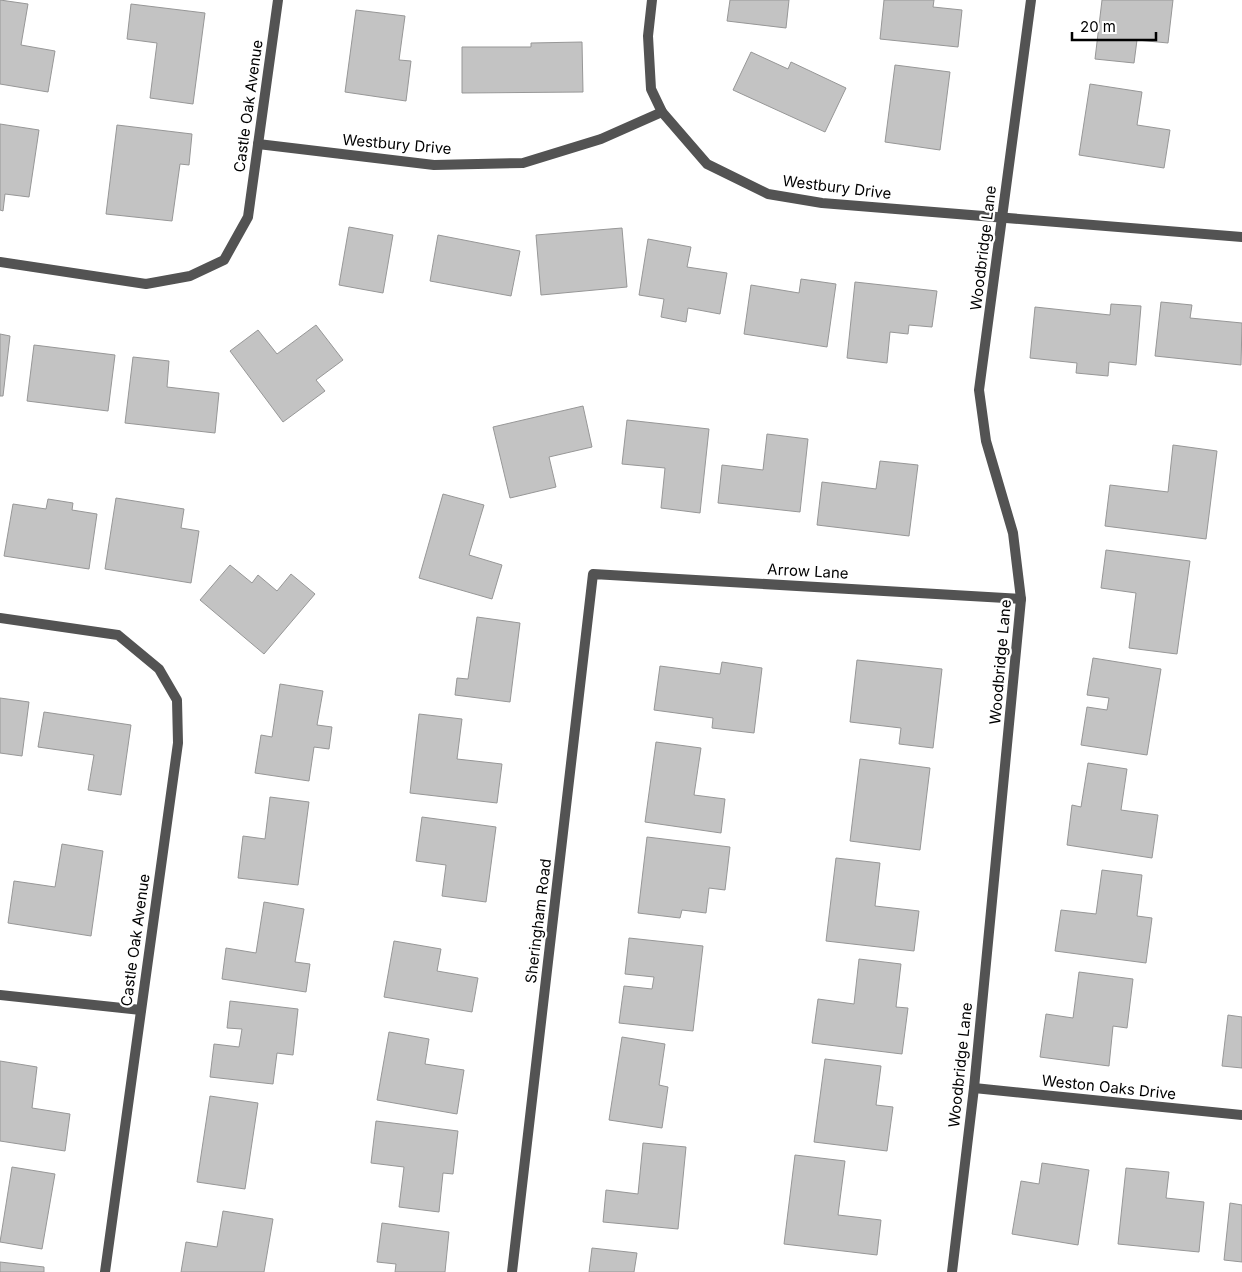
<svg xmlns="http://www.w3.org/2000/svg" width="1242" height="1272" viewBox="0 0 1242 1272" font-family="Inter,sans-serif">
	<rect width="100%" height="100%" fill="#fff"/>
	<!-- building -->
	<g fill="#c3c3c3" stroke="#979797">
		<polygon points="0,0 28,4 21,45 55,51 48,92 0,84"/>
		<polygon points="730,0 789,0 786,28 727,21"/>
		<polygon points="884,0 934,0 933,7 962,10 958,47 880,39"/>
		<polygon points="1102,0 1173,0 1168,43 1137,40 1134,63 1095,59"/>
		<polygon points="131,4 205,13 193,104 150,98 157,43 127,39"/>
		<polygon points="356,10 405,16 399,60 411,61 406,101 345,92"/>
		<polygon points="582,42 583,92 462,93 462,47 531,47 531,43"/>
		<polygon points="751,52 788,69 791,62 846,88 825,132 733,90"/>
		<polygon points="895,65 950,72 940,150 885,142"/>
		<polygon points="1090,84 1142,92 1137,125 1170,130 1164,168 1079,155"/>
		<polygon points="0,124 39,130 29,197 5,194 3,211 0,210"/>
		<polygon points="117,125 192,134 189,165 180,164 172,221 106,214"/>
		<polygon points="349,227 393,235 383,293 339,285"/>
		<polygon points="622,228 627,287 541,295 536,235"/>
		<polygon points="438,235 520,251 511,296 430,281"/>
		<polygon points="648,239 691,247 687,267 727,273 720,314 688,308 686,322 661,317 664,299 639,295"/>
		<polygon points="801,279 836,284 827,347 744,334 751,285 799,293"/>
		<polygon points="855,282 937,291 932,327 909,325 908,334 890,332 887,363 847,358"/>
		<polygon points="1161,302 1192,305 1190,318 1242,323 1241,365 1155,356"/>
		<polygon points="1111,304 1141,306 1136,365 1109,362 1108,376 1076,373 1077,363 1030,358 1035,307 1110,315"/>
		<polygon points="316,325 343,360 316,380 325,391 283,422 230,351 258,330 277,354"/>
		<polygon points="0,334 10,336 3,396 0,396"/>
		<polygon points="34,345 115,355 108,411 27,401"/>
		<polygon points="133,357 169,361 167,387 219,393 215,433 125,423"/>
		<polygon points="583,406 592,447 549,457 556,487 510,498 493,427"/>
		<polygon points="627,420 709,429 700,513 661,508 665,468 622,464"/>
		<polygon points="767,434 808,439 800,512 718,503 722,465 763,470"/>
		<polygon points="1173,445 1217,451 1206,539 1105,526 1110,485 1168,492"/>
		<polygon points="880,461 918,465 909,536 817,525 822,482 876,489"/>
		<polygon points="443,494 484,505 469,555 502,565 492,599 419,578"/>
		<polygon points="116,498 184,509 181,528 199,531 191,583 105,569"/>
		<polygon points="48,499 73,503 72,510 97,514 89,569 4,556 13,504 46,509"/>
		<polygon points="1106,550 1190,561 1177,654 1129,648 1136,593 1101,588"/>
		<polygon points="230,565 252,583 258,575 277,591 291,574 315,594 264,654 200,600"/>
		<polygon points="477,617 520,623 510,702 455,695 457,678 468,679"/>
		<polygon points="1093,658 1161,669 1147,755 1081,745 1087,707 1107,710 1109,698 1087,695"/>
		<polygon points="857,660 942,669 933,748 899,744 901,728 850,722"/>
		<polygon points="722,662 762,668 754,733 712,728 713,718 654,710 660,666 720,674"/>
		<polygon points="280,684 323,691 317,725 332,727 329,749 314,747 309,781 255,773 261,735 272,737"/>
		<polygon points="0,698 29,702 22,756 0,753"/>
		<polygon points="44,712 131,725 121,795 88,790 94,755 38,747"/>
		<polygon points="419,714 462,719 457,759 502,764 497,803 410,793"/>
		<polygon points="656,742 701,748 694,795 725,799 721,833 645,822"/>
		<polygon points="860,759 930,768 920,850 850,841"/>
		<polygon points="1088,763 1127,769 1121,810 1158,815 1152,858 1067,845 1072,805 1081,807"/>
		<polygon points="270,797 309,802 298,885 238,878 243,836 265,839"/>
		<polygon points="422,817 496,827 486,902 442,896 446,865 416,861"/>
		<polygon points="647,837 730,847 725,890 709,888 706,913 682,910 680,918 638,913"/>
		<polygon points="62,844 103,851 91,936 8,923 14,881 55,887"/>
		<polygon points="836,858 880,863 875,906 919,911 914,951 826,941"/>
		<polygon points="1102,870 1142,875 1137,916 1152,918 1146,963 1055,951 1061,910 1096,914"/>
		<polygon points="264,902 304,909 295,962 310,964 306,992 222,979 226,948 256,953"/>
		<polygon points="629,938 703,946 693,1031 619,1023 624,986 652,989 654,977 625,974"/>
		<polygon points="394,941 441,949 437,971 478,978 472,1012 384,997"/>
		<polygon points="859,959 901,964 896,1007 908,1008 902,1054 812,1043 818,999 854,1004"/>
		<polygon points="1079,972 1133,979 1127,1028 1113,1026 1109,1066 1040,1057 1046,1014 1073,1018"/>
		<polygon points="230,1001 298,1009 293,1055 277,1053 273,1084 210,1077 214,1044 239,1047 242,1029 227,1028"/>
		<polygon points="1228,1015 1242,1017 1242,1068 1222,1066"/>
		<polygon points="389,1032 429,1039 425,1064 464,1070 457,1114 377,1100"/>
		<polygon points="622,1037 665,1044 659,1085 668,1087 662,1128 609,1120"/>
		<polygon points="825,1059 881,1066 876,1105 893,1107 887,1151 814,1142"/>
		<polygon points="0,1061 37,1067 32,1108 70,1114 65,1151 0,1141"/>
		<polygon points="210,1096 258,1103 245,1189 197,1182"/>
		<polygon points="376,1121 458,1131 453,1174 443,1173 439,1212 399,1207 404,1167 371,1163"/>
		<polygon points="643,1143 686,1147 678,1229 603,1222 606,1190 638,1194"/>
		<polygon points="795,1155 845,1161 838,1215 881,1220 877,1255 784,1244"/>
		<polygon points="1042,1163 1089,1170 1078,1245 1012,1234 1021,1181 1039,1184"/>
		<polygon points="12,1167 55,1174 42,1249 0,1242"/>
		<polygon points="1126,1168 1169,1172 1166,1198 1204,1202 1199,1252 1118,1244"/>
		<polygon points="1230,1203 1242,1205 1242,1262 1224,1260"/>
		<polygon points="223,1211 273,1219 264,1272 181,1272 186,1242 217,1247"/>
		<polygon points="382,1223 449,1232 445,1272 395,1272 396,1264 377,1262"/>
		<polygon points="592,1248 637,1253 634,1272 589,1272"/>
		<polygon points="0,1262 44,1267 44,1272 0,1272"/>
	</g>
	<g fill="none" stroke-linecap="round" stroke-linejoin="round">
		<!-- street -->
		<g stroke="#535353" stroke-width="10">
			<polyline points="652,0 648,36 651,89 662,112 707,164 768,194 822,203 1242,237"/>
			<polyline points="258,144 434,165 523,163 601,139 662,112"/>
			<polyline points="0,262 146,284 190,276 224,260 248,217 278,0"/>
			<polyline points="0,618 118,635 159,669 177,700 178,743 105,1272"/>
			<polyline points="0,995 141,1010"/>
			<polyline points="974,1088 1242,1115"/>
			<polyline points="512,1272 593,574 1021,599"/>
			<polyline points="952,1272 974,1088 1021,599 1013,533 986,441 979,390 1031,0"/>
		</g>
	</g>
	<g text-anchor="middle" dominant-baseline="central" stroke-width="4.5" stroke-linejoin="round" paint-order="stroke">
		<!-- street labels -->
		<g font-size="15" fill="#000" stroke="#fff">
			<text transform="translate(248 106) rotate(-82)">Castle Oak Avenue</text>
			<text transform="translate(397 144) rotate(5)">Westbury Drive</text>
			<text transform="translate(837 187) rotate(7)">Westbury Drive</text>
			<text transform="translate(983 248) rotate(-83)">Woodbridge Lane</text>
			<text transform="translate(808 571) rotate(3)">Arrow Lane</text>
			<text transform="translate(1000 662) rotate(-85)">Woodbridge Lane</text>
			<text transform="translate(538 921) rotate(-83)">Sheringham Road</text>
			<text transform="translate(135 940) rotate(-82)">Castle Oak Avenue</text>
			<text transform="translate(960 1065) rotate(-84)">Woodbridge Lane</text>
			<text transform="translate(1109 1087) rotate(6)">Weston Oaks Drive</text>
		</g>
	</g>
	<!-- scale -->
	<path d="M1072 32v8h84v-8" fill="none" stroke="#000000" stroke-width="2.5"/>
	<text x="1080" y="32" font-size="15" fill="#000000" stroke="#ffffff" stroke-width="4" paint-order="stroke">20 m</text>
</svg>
